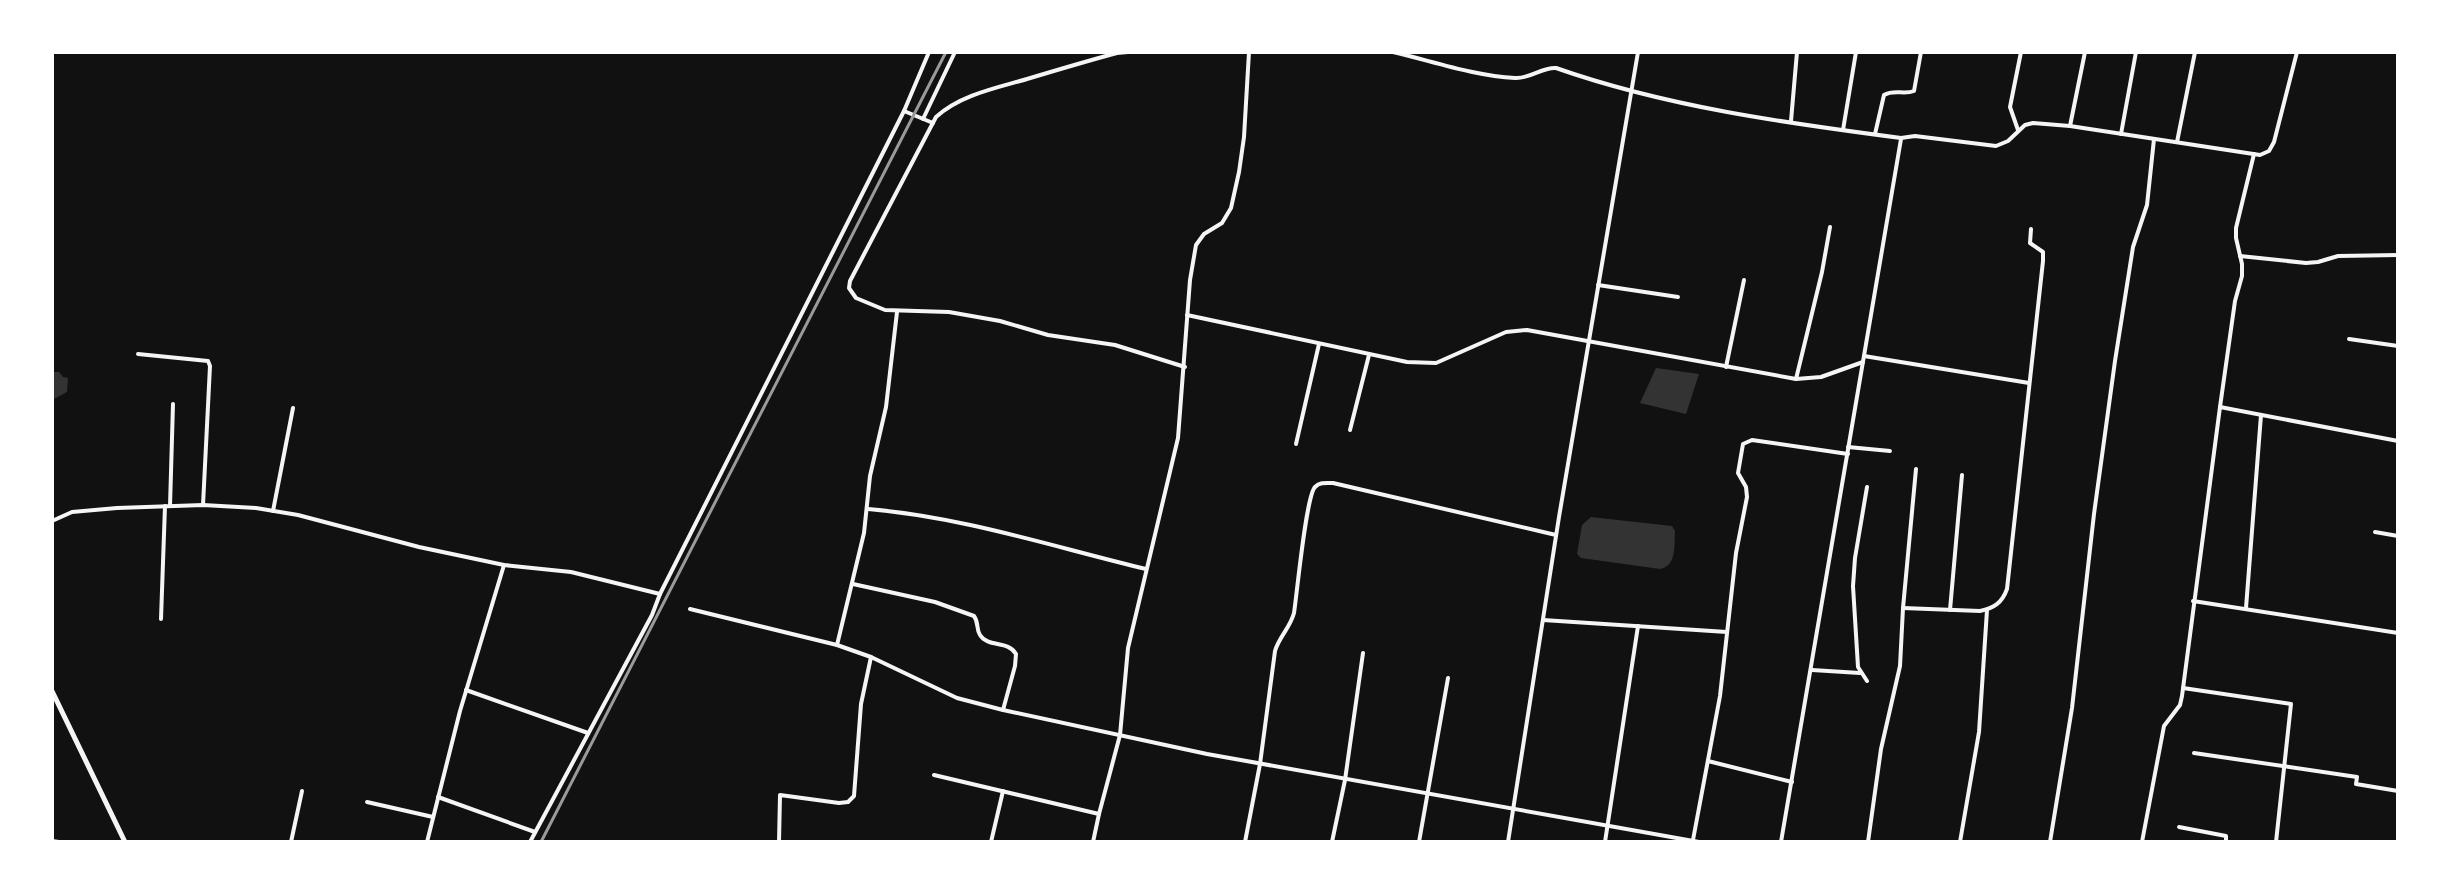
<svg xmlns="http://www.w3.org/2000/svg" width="2450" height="894" viewBox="0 0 2450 894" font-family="Jost,sans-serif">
	<rect width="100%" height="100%" fill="#111"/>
	<!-- water -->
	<g fill="#333">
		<polygon points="1656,368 1699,374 1686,414 1640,403"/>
		<polygon points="52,372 59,372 63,377 68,378 67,392 52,400"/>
		<path d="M 1591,517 L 1672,526 L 1675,531 C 1674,545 1677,566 1660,569 L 1581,558 L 1577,554 L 1582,525 Z"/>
	</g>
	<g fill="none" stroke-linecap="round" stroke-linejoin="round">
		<!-- minor -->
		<g stroke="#f5f5f5" stroke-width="4">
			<path d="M 1128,52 L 1117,53 C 1087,61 1057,70 1027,79 C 996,88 960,95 936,117 L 850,281 L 849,288 L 856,298 L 885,310 L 949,312 L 1000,321 L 1048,335 L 1115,345 L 1185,367"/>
			<path d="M 1393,52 C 1432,61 1474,76 1515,78 C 1530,79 1542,67 1556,68 C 1667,107 1786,123 1901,138 L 1915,136 L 1996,146 L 2008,141 L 2025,125 L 2033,123 L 2070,126 L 2260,155 L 2269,151 L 2274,142 L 2297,52"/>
			<polyline points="904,111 933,123"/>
			<polyline points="923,119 955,52"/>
			<polyline points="1791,121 1797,52"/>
			<polyline points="2070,126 2085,52"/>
			<polyline points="1843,130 1856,52"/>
			<polyline points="2018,130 2010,107 2021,52"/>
			<path d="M 1875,134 L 1884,95 C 1894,89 1904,95 1914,91 L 1921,52"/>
			<polyline points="2121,134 2136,52"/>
			<polyline points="2177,142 2195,52"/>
			<polyline points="2240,256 2306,263 2318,262 2338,256 2398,255"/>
			<polyline points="1598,285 1678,297"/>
			<polyline points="1187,315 1407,362 1436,363 1506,332 1527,330 1796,379 1821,377 1863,362"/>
			<polyline points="2349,339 2398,346"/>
			<polyline points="138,354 208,361 210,366 203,505"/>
			<polyline points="1864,356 2029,383"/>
			<polyline points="1726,367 1744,280"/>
			<polyline points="1796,379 1822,272 1830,227"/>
			<polyline points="2220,407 2398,441"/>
			<polyline points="1350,430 1369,355"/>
			<polyline points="1296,444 1319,344"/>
			<polyline points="1848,447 1890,451"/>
			<polyline points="170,506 173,404"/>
			<path d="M 868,509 C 963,517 1054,547 1146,569"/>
			<polyline points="273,511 293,408"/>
			<polyline points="52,521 72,512 117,508 203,505 256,508 298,515 419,547 504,565 571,572 660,594"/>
			<polyline points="2375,532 2398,536"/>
			<path d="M 853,584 L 935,602 L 974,616 C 979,623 976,629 980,635 C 988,648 1008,640 1016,654 L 1015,666 L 1003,710"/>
			<polyline points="2193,601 2398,633"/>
			<path d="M 1903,608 L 1980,611 C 1994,608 2002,603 2007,589 L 2043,261 L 2043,252 L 2030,243 L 2031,229"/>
			<polyline points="2246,608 2261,415"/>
			<polyline points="690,609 837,645 871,657 957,698 1003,710 1207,754 1699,842"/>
			<polyline points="1950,610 1962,475"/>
			<polyline points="161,619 165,506"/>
			<polyline points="1543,620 1727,632"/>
			<polyline points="837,645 864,533 870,476 886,407 897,312"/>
			<polyline points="1812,670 1860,673"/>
			<polyline points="1867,681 1858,667 1853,586 1855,558 1867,487"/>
			<polyline points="2183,688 2291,704 2276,842"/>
			<polyline points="466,690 588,733"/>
			<polyline points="2194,753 2357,777 2356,784 2398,791"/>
			<polyline points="1708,761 1792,782"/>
			<polyline points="934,775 1099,814 1120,735 1128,648 1178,438 1190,280 1196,245 1204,234 1222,223 1231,208 1239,172 1244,137 1249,52"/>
			<polyline points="438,797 535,832"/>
			<polyline points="367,802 433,817"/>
			<polyline points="2179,827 2226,836 2226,842"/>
			<polyline points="1693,840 1720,696 1736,553 1747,497 1746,487 1738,473 1743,444 1752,440 1848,454"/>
			<polyline points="52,841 59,842"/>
			<polyline points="291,842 302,791"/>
			<polyline points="427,842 460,711 504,565"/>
			<polyline points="530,842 652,615 660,594 904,111 929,52"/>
			<polyline points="779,842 780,795 839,803 848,802 854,796 861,704 871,657"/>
			<polyline points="991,842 1003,791"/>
			<polyline points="1093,842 1099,814"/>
			<path d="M 1245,842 L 1260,764 L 1275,651 C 1279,637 1290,628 1294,613 C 1297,594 1306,496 1315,487 C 1320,482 1326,483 1333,483 L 1556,535"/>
			<polyline points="1332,842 1345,780 1363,653"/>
			<polyline points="1419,842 1448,678"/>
			<polyline points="1508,842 1559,517 1638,52"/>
			<polyline points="1605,842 1638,626"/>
			<polyline points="1781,842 1901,139"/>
			<polyline points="1868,842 1881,749 1900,666 1903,608 1916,469"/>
			<polyline points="1960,842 1979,732 1987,610"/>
			<polyline points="2050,842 2072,708 2094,514 2115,361 2133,247 2147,205 2154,139"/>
			<polyline points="2142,842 2164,726 2180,705 2182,696 2220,407 2235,301 2242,276 2242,264 2236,238 2236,228 2254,154"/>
		</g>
		<!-- tertiary -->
		<polyline stroke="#f5f5f5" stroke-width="5" points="52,691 125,842"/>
		<!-- rail -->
		<polyline stroke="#9a9a9a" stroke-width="3" points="541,842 946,52"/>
	</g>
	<!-- border -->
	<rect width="2450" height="894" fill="none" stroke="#ffffff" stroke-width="108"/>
</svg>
